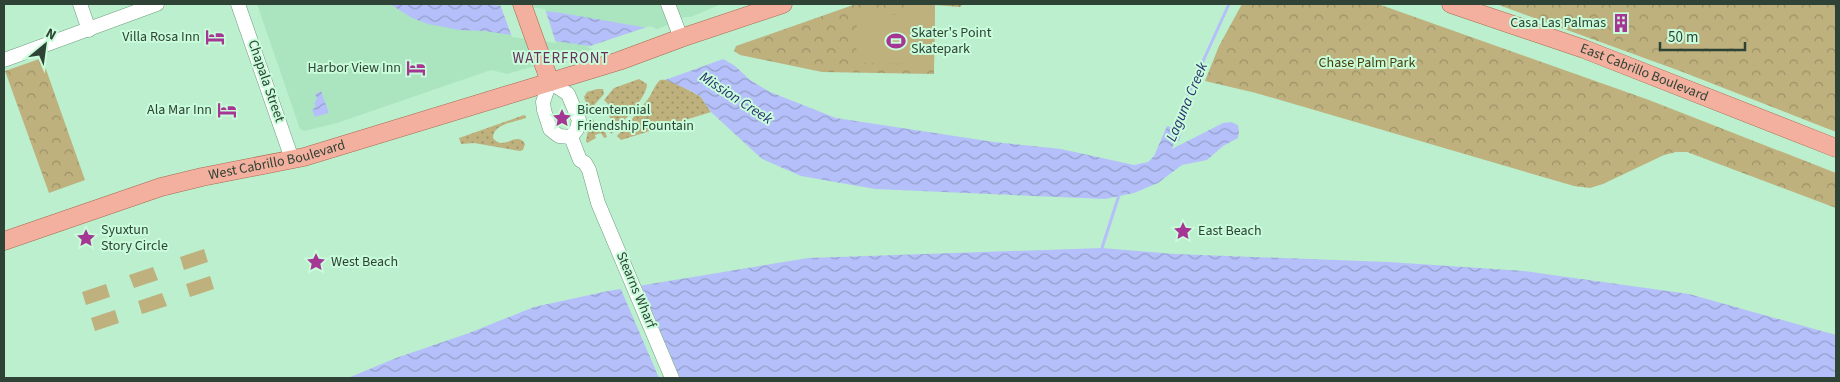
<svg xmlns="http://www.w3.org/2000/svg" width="1840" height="382" viewBox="0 0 1840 382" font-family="'Source Sans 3',sans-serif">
	<defs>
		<pattern id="grass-dots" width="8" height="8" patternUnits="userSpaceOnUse" patternTransform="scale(1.25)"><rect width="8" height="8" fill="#beb17e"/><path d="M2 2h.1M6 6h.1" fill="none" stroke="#9b9268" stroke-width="1.8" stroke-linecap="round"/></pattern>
		<pattern id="park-crowns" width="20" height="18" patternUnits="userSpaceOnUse" patternTransform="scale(1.25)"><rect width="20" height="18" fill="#beb17e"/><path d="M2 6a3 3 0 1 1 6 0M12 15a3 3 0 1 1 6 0" fill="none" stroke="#9b9268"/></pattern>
		<pattern id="water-waves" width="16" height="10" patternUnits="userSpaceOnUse" patternTransform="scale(1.25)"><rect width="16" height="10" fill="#b5c0fa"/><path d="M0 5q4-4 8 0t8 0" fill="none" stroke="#949ecb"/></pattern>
	</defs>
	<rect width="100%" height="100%" fill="#bcefcd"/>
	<!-- built -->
	<polygon fill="#abe5bf" points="257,4 721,4 691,17 685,17 649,33 507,74 491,70 337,123 304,131 300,129"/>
	<!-- grass -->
	<g fill="url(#grass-dots)">
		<path d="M 639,79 L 647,84 C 647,98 621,124 611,134 L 607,125 L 612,123 L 608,113 L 613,112 L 612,108 L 604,100 L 614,88 Z"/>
		<path d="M 669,79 L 701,97 L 711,112 L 621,140 L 617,136 C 628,124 638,112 648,99 C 653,92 654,86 660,80 Z"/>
		<polygon points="597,89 603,89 604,94 589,111 584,97 587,92"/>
		<path d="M 524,115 L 526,116 L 526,118 C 515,122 493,124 493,138 C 503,152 517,130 525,144 L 523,150 L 520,151 L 474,143 L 461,144 L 459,138 Z"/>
		<polygon points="593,119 597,128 603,126 607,137 604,138 601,133 595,135 596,138 587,143 586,141 590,120"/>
	</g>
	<!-- park -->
	<g fill="url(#park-crowns)">
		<polygon points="856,4 963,4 960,7 935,5 934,74 822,72 740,55 734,51 736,46"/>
		<polygon points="1242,4 1378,4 1649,100 1836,173 1836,208 1687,152 1676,152 1664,155 1603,184 1590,188 1574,186 1256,93 1205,81 1219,46"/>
		<polygon points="1496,4 1836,4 1836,132 1680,71"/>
		<polygon points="42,58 85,180 49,193 5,71"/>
	</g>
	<!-- pitch -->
	<g fill="#beb17e">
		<polygon points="906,4 935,5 934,64 856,63 857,19 861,18 863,14 901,15 901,10 905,8"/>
		<polygon points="204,249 208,262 184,270 180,257"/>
		<polygon points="153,267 158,280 134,288 129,275"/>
		<polygon points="210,276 214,289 190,297 186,284"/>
		<polygon points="106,284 110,297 86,305 82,292"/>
		<polygon points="162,293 167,306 142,314 138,301"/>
		<polygon points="115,310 119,323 95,331 91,318"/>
	</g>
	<!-- water -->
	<g fill="url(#water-waves)">
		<polygon points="390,4 483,4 562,13 648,28 725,60 735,66 750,80 770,92 836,118 994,142 1061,149 1134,165 1148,162 1154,156 1167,126 1182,130 1179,141 1174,143 1172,149 1223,123 1231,122 1238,125 1239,131 1238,138 1223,146 1207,160 1182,165 1158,183 1134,193 1105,199 875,189 801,176 762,159 711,112 701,97 691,91 590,46 484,31 459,30 428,24 412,18"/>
		<polygon points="321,91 329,113 315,117 312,110 316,106 314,104 317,98 315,94"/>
		<polygon points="1102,248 1175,254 1389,262 1524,271 1689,294 1836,335 1836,378 348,378 396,358 469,333 534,307 608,291 808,258"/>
	</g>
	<!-- pier -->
	<g fill="#bcefcd">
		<polygon points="500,4 545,9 556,43 512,37"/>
		<polygon points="650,26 709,52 726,58 665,80 587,47"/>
		<polygon points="640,283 662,335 680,378 659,378 620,287"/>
	</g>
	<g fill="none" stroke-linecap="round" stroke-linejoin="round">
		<!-- stream -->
		<g stroke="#b5c0fa" stroke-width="3">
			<polyline points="1173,131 1189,92 1229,4"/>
			<polyline points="1102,248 1120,192"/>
		</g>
		<!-- minor casing -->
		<g stroke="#6f9f80" stroke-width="15">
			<g id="minor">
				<polyline points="80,4 89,30"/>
				<polyline points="238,4 292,159"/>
				<polyline points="668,4 681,38"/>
				<polyline points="4,60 157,4"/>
				<polygon points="550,82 568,94 579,120 577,129 571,137 559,136 550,129 544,110 543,102"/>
				<polyline points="571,137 580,160 585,163 589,170 598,203 672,378"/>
			</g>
		</g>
		<!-- major casing -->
		<g stroke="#a96750" stroke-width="19">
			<g id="major">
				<polyline points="522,4 550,82"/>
				<path id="s1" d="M 1451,4 L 1584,49 L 1836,148"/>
				<path id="s2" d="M 4,241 L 161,187 L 202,177 L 304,157 L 619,61 L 681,38 L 783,4"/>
			</g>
		</g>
		<!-- minor -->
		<use href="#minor" stroke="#fff" stroke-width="14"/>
		<!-- major -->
		<use href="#major" stroke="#f3b09e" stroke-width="18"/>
	</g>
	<!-- icons -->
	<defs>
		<g id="building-bare" transform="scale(1.5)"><path d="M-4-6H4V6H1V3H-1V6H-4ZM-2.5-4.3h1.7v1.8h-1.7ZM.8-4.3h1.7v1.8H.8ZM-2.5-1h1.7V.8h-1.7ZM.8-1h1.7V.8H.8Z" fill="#a63693" stroke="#c9fcda" stroke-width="2.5" paint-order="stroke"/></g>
		<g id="hotel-bare" transform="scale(1.5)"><path d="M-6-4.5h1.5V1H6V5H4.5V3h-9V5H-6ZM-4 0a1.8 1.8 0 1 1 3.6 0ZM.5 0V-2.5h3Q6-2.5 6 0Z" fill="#a63693" stroke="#c9fcda" stroke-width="2.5" paint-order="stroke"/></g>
		<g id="stadium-bare" transform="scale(1.5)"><path d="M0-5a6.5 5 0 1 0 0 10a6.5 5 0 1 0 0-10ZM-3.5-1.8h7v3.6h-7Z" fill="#a63693" stroke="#c9fcda" stroke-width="2.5" paint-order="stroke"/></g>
		<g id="sight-bare" transform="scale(1.5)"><path d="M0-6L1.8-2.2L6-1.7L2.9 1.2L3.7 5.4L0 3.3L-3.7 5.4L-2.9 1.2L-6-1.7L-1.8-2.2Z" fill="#a63693" stroke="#c9fcda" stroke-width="2.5" paint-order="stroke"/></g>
	</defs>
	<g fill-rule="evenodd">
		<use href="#building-bare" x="1621" y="23"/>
		<use href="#hotel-bare" x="215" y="37"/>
		<use href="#stadium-bare" x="896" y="41"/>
		<use href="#hotel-bare" x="416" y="68"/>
		<use href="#hotel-bare" x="227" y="110"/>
		<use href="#sight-bare" x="562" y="118"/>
		<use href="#sight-bare" x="1183" y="231"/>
		<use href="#sight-bare" x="86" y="238"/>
		<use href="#sight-bare" x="316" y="262"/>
	</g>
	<g text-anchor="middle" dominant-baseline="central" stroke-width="4" stroke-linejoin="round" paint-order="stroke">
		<!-- poi labels -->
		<g font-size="14" fill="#2e4335" stroke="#c9fcda" text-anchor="start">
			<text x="1606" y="23" text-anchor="end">Casa Las Palmas</text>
			<text x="911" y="33">Skater's Point<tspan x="911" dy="16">Skatepark</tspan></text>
			<text x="200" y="37" text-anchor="end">Villa Rosa Inn</text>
			<text x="401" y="68" text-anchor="end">Harbor View Inn</text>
			<text x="212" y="110" text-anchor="end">Ala Mar Inn</text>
			<text x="577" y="110">Bicentennial<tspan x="577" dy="16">Friendship Fountain</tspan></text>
			<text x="101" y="230">Syuxtun<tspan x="101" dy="16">Story Circle</tspan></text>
			<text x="1198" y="231">East Beach</text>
			<text x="331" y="262">West Beach</text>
		</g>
		<!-- park labels -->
		<g font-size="14" fill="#4a3e0d" stroke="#c9fcda">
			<text x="1367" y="63">Chase Palm Park</text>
		</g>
		<!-- street labels -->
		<g font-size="14" fill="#2e4335" stroke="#c9fcda">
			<text stroke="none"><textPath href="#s1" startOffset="205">East Cabrillo Boulevard</textPath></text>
			<text transform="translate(266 81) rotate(71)">Chapala Street</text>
			<text stroke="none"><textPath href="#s2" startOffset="285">West Cabrillo Boulevard</textPath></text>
			<text transform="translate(636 290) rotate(67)">Stearns Wharf</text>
		</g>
		<!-- neighbourhood labels -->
		<g font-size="15" letter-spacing="1" fill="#69325e" stroke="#c9fcda">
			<text x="561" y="58">WATERFRONT</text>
		</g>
		<!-- water labels -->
		<g font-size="15" font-style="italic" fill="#2b3071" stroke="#c9fcda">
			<text transform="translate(736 98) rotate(33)">Mission Creek</text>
			<text transform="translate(1187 102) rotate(-67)">Laguna Creek</text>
		</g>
	</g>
	<!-- border -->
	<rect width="1840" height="382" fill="none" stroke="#2e4335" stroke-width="10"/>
	<!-- north arrow -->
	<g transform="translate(45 45) rotate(29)" stroke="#c9fcda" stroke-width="4" paint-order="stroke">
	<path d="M0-4L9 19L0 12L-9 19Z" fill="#2e4335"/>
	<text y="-8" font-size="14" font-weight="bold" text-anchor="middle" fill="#2e4335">N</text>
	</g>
	<!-- scale -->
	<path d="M1660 42v8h85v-8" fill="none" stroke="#2e4335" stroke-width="2.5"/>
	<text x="1668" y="42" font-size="15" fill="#2e4335" stroke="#c9fcda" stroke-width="4" paint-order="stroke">50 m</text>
</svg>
